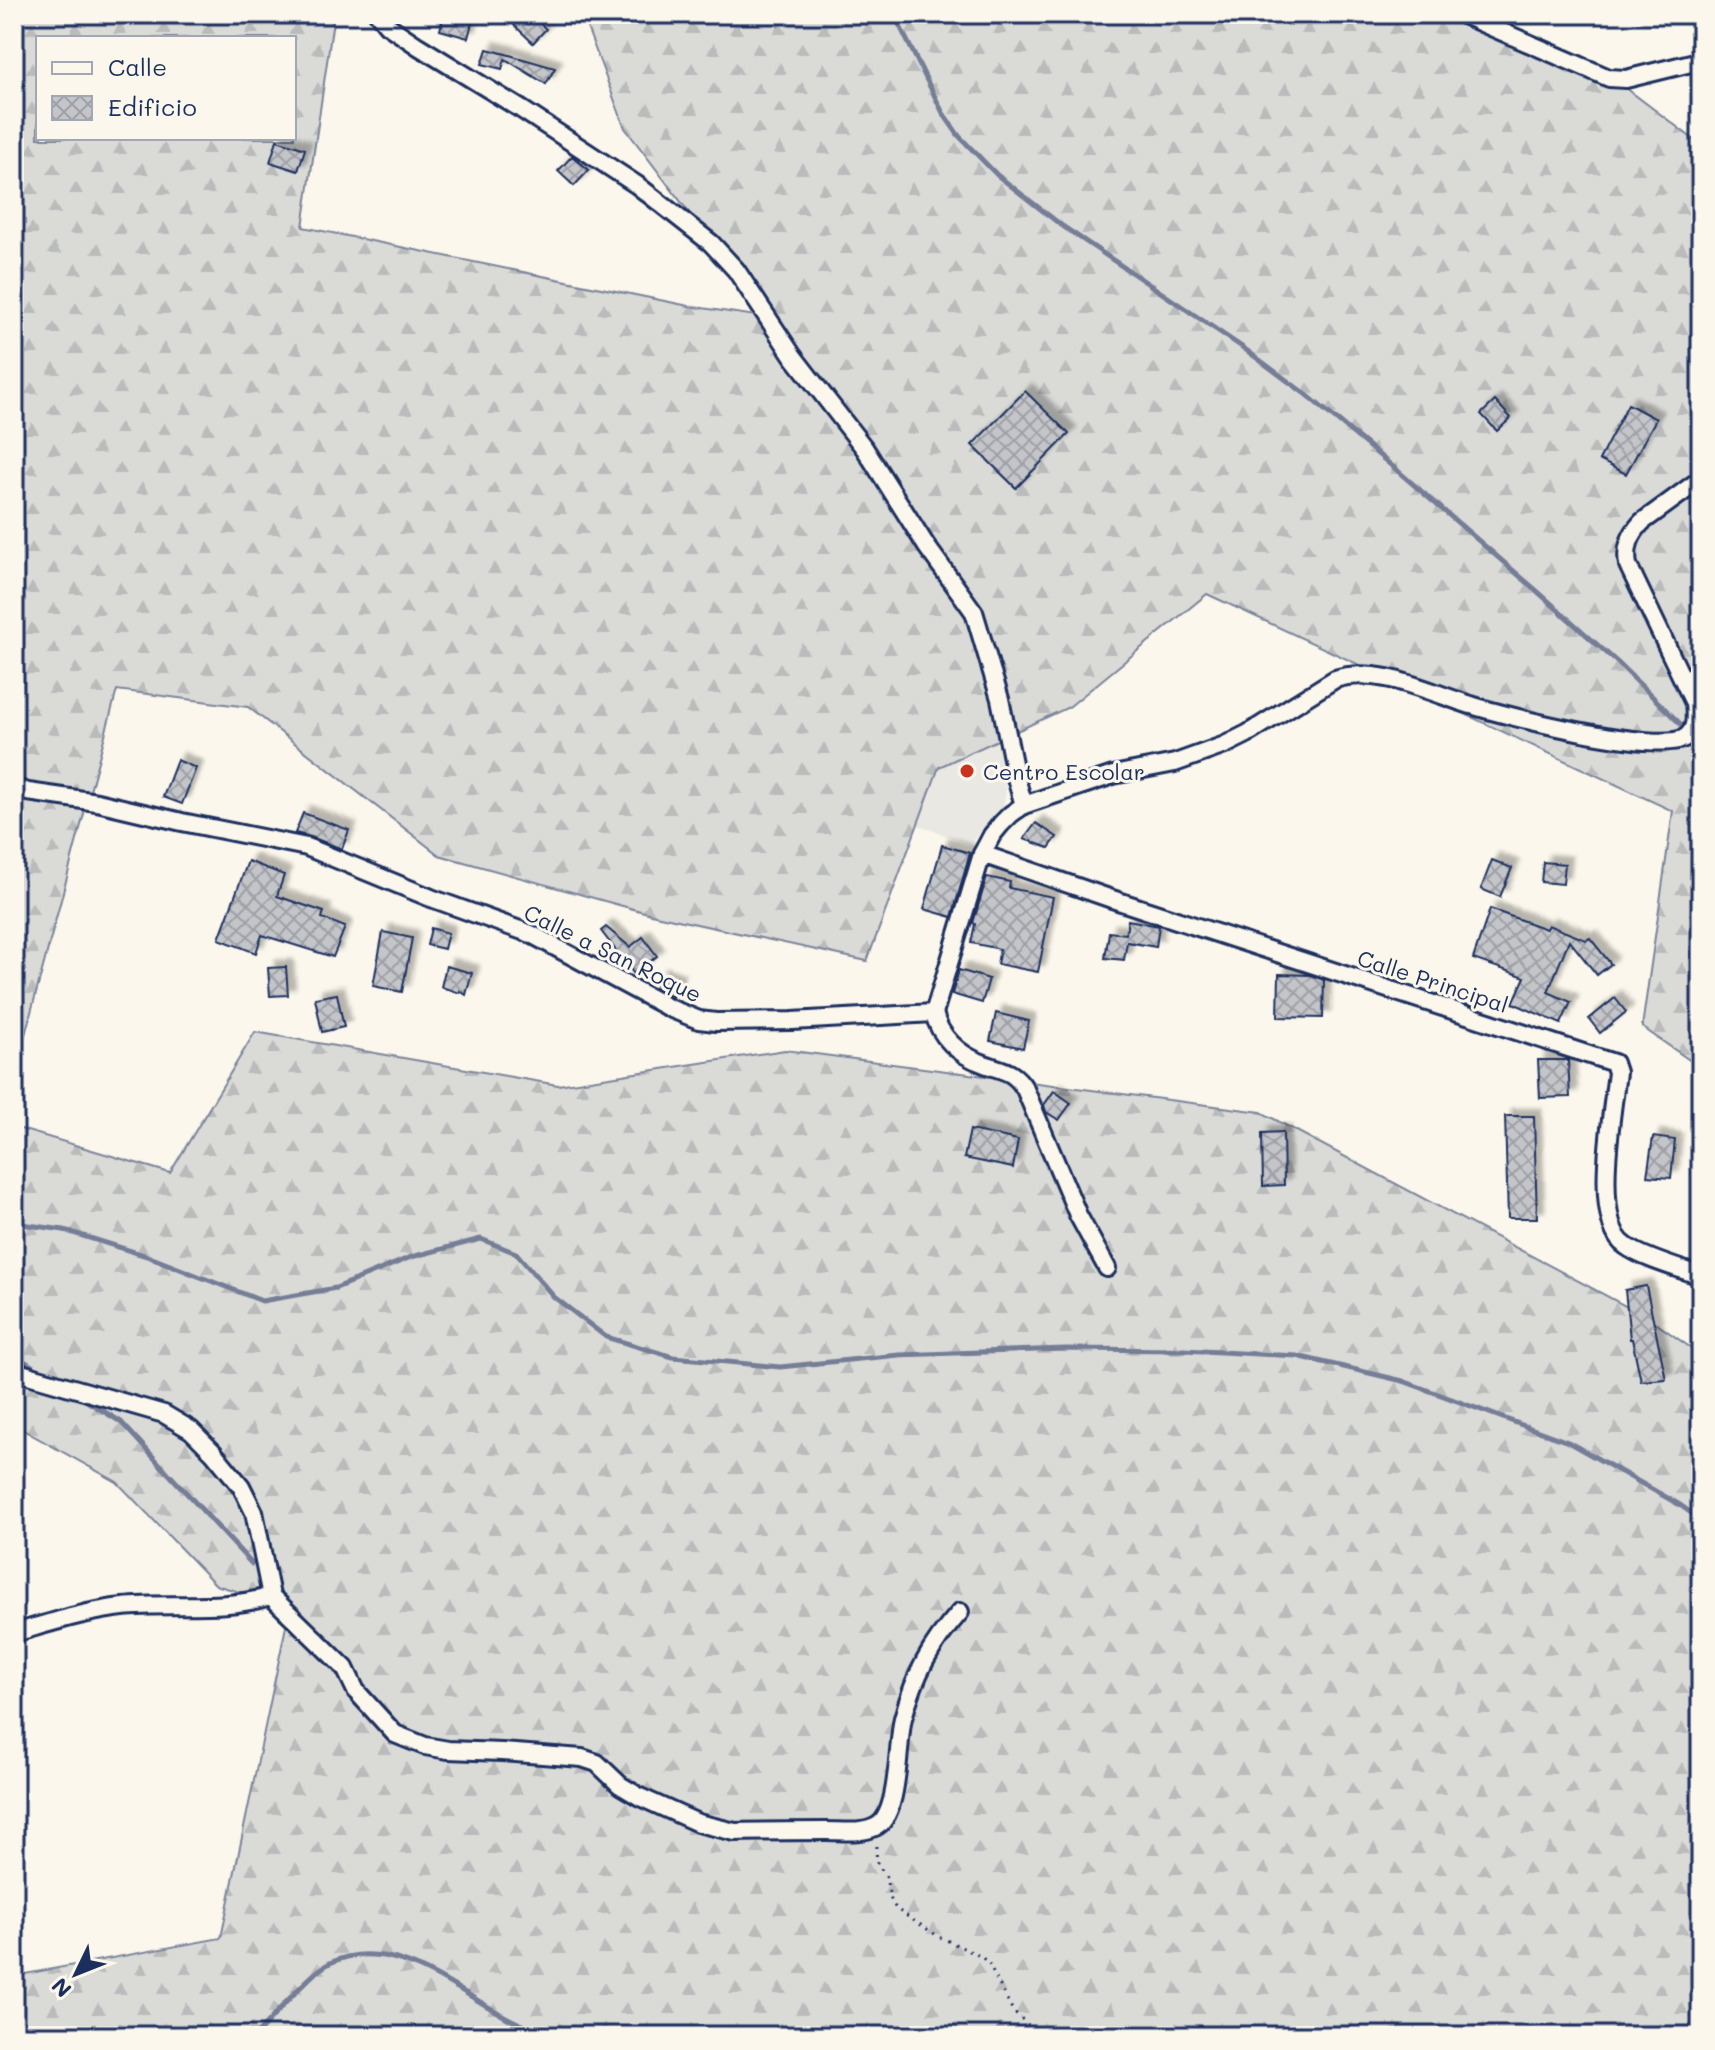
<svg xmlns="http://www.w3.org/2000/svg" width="1715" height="2050" viewBox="0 0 1715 2050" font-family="Mali,sans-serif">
	<defs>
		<pattern id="forest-firs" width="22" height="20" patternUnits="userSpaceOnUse" patternTransform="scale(2)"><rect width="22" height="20" fill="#dadad7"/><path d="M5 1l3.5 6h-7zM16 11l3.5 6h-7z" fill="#babbbb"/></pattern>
		<pattern id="building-cross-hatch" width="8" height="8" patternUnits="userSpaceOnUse" patternTransform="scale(2)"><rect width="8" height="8" fill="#c3c5c9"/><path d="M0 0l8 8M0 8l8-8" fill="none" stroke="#9ea0a6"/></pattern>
		<filter id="shadow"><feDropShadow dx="7" dy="-7" stdDeviation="2" flood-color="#0004"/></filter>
	</defs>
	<rect width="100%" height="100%" fill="#fbf7ec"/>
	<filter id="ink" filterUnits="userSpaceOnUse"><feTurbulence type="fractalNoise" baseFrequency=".0125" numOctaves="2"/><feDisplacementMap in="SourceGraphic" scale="16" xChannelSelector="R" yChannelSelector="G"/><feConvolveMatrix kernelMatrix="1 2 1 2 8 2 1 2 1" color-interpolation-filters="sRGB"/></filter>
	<g filter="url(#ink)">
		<!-- built -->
		<polygon fill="#eae8e2" points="952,718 992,735 1000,749 1006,793 1004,802 1002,808 970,844 910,822"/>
		<!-- forest -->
		<g fill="url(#forest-firs)" stroke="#7a849a" stroke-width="2" fill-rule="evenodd">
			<path d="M 14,14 L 334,14 L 303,227 L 689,306 L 769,318 L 625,128 L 582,14 L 1459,14 L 1594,64 L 1701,145 L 1701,1068 L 1642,1027 L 1673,811 L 1207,594 L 1069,707 L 939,767 L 867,961 L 655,915 L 439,855 L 248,707 L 117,690 L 14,1076 ZM 38,38 L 294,38 L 294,138 L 38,138 Z"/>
			<polygon points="255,1032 558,1085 785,1050 1261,1112 1650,1319 1701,1355 1701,2036 14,2036 14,1976 221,1938 290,1607 216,1585 117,1482 14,1425 14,1127 170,1173"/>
		</g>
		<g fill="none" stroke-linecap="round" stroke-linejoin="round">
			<!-- stream -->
			<g stroke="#747e96" stroke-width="5">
				<polyline points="894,14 943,113 959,136 997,175 1061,225 1242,347 1308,396 1392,466 1537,591 1618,663 1701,744"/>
				<polyline points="14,1223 64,1230 147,1256 262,1301 336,1288 411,1257 481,1239 516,1253 554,1297 606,1337 673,1357 780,1367 899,1355 1065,1349 1184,1350 1297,1356 1403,1381 1568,1442 1680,1505 1701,1520"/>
				<polyline points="14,1361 26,1362 43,1373"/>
				<polyline points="82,1398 121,1422 252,1564"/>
				<path d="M 255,2036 C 273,2018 309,1973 330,1963 C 392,1934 452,1988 504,2016 C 518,2024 533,2030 549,2036"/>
			</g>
		</g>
		<!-- building -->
		<g fill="url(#building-cross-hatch)" stroke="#1b2f5e" stroke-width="2" filter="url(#shadow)">
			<polygon points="444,14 457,14 473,19 468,38 440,30"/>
			<polygon points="524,14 529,14 546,29 533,43 514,25"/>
			<polygon points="487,49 506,54 555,68 546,84 505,59 502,69 482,64"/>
			<polygon points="277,140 305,149 298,171 270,162"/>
			<polygon points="572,156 589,170 574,186 558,171"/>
			<polygon points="1025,391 1069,434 1016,488 972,445"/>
			<polygon points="1495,401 1511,418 1497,431 1481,414"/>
			<polygon points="1628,404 1656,419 1626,474 1599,460"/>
			<polygon points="177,760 196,768 182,804 163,797"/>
			<polygon points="303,813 349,830 342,849 311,837 295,833"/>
			<polygon points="1036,823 1057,837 1049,848 1024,839"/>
			<polygon points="942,845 970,853 952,917 924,909"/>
			<polygon points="1492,860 1512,868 1500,897 1481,889"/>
			<polygon points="248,861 284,875 277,896 324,912 322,918 345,927 333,957 262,935 256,953 219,939"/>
			<polygon points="1543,862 1565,864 1563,884 1541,882"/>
			<polygon points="987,877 1010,882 1009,888 1053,897 1038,972 997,964 1000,949 971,943 975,924 973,923"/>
			<polygon points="1490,909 1546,929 1548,925 1586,940 1590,938 1611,964 1597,975 1569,940 1548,992 1571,1002 1561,1024 1513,1003 1525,977 1473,959"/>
			<polygon points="1128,920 1159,926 1156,947 1127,942 1124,960 1105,958 1109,932 1126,934"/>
			<polygon points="606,927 630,947 643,937 657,956 634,974 601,931"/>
			<polygon points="431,928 448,933 444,949 427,945"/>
			<polygon points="383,932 412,938 402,992 373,986"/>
			<polygon points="446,966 472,973 466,995 460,991 460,993 441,987"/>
			<polygon points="286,967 288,995 270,996 268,968"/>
			<polygon points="959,970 989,979 982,1003 952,994"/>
			<polygon points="1279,974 1310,975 1324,980 1323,1018 1278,1017"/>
			<polygon points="660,975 678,982 672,997 655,988"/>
			<polygon points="337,994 344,1027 322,1032 315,998"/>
			<polygon points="1615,998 1626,1012 1600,1033 1589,1019"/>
			<polygon points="996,1013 1029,1021 1023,1048 990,1041"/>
			<polygon points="1538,1060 1568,1060 1570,1097 1540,1098"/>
			<polygon points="1054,1091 1071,1103 1059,1120 1046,1112 1044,1105"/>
			<polygon points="1505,1116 1534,1116 1537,1218 1508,1218"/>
			<polygon points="970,1130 1018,1140 1013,1168 964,1158"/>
			<polygon points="1283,1132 1284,1185 1263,1186 1262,1133"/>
			<polygon points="1653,1137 1675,1140 1671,1178 1647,1176"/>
			<polygon points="1646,1286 1666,1379 1641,1381 1632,1339 1630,1339 1625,1290"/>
		</g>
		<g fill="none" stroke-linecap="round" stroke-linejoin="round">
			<!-- minor casing -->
			<g stroke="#1b2f5e" stroke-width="22">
				<g id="minor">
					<polyline points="378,14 387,25 418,46 521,109 637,185 711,243 736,270 793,356 865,449 927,547 974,612 1000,699 1016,778 1024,805"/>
					<polyline points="1461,14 1609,78 1626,79 1691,63 1701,63"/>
					<path d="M 14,787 L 28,792 L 97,802 L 182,822 L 307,847 L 431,898 L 531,934 L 669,1008 L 699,1020 L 716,1022 L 792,1021 L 934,1013 L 982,854 L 992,835 L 1001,824 L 1011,814 L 1024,805 L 1113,775 L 1175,763 L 1225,745 L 1247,734 L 1335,679 C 1378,665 1430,693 1471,705 C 1505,716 1661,755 1686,737 C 1697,729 1695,715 1694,703 L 1628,565 C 1625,547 1630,535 1642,522 L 1701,479"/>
					<path d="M 982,854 L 1109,898 L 1614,1063 L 1617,1072 C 1613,1110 1591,1223 1626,1246 C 1642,1258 1681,1269 1701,1276"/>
					<path d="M 934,1013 C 939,1036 959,1055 982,1063 C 1001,1071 1013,1069 1025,1089 L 1078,1215 L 1107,1268"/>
					<path d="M 14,1371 L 164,1414 L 191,1430 L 213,1452 L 241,1486 L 254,1512 L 271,1596 L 345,1668 L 356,1691 L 395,1734 L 425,1746 L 448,1750 L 502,1752 L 582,1758 L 597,1763 L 620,1785 L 640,1797 L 698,1823 L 735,1832 C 766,1831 797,1831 827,1831 C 842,1831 861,1834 875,1827 C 900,1817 897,1743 903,1718 C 915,1674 930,1646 960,1612"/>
					<path d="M 14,1633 C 50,1623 86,1611 123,1607 C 171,1602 224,1611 271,1596"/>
				</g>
			</g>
			<!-- path -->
			<polyline stroke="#1b2f5e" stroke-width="3" stroke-dasharray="2 6" stroke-linecap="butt" points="877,1846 876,1861 886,1877 890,1898 896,1909 938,1936 982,1957 989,1965 1013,2011 1040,2036"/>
			<!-- minor -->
			<use href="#minor" stroke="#fbf7ec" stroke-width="16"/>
		</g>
	</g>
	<!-- markers -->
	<circle fill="#c8321e" stroke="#fbf7ec" stroke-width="3" cx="967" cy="771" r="8"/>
	<g text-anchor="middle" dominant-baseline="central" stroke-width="6" stroke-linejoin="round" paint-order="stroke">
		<!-- poi labels -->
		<g font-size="22" fill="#1b2f5e" stroke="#fbf7ec" text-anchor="start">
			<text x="983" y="771">Centro Escolar</text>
		</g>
		<!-- street labels -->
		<g font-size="22" fill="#1b2f5e" stroke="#fbf7ec">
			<text transform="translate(613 953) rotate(26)">Calle a San Roque</text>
			<text transform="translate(1433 981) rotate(18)">Calle Principal</text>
		</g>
	</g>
	<!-- margin -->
	<rect width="1715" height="2050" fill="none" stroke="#fbf7ec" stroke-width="48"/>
	<rect x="24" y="24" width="1667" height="2002" fill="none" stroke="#1b2f5e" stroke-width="3" filter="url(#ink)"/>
	<!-- legend -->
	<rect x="36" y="36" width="260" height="104" fill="#fbf7ec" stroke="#a1a7b3" stroke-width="2"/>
	<rect x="52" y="62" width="40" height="12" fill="#fbf7ec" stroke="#a1a7b3" stroke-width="2"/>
	<text x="108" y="76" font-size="24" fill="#1b2f5e">Calle</text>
	<rect x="52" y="96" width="40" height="24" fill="url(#building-cross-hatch)" stroke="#a1a7b3" stroke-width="2"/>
	<text x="108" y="116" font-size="24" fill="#1b2f5e">Edificio</text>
	<!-- north arrow -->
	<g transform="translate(76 1974) rotate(227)" stroke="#fbf7ec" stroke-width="6" paint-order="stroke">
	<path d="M0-6L14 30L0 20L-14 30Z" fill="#1b2f5e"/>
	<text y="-12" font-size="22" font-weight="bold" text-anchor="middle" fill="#1b2f5e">N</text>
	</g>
</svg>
